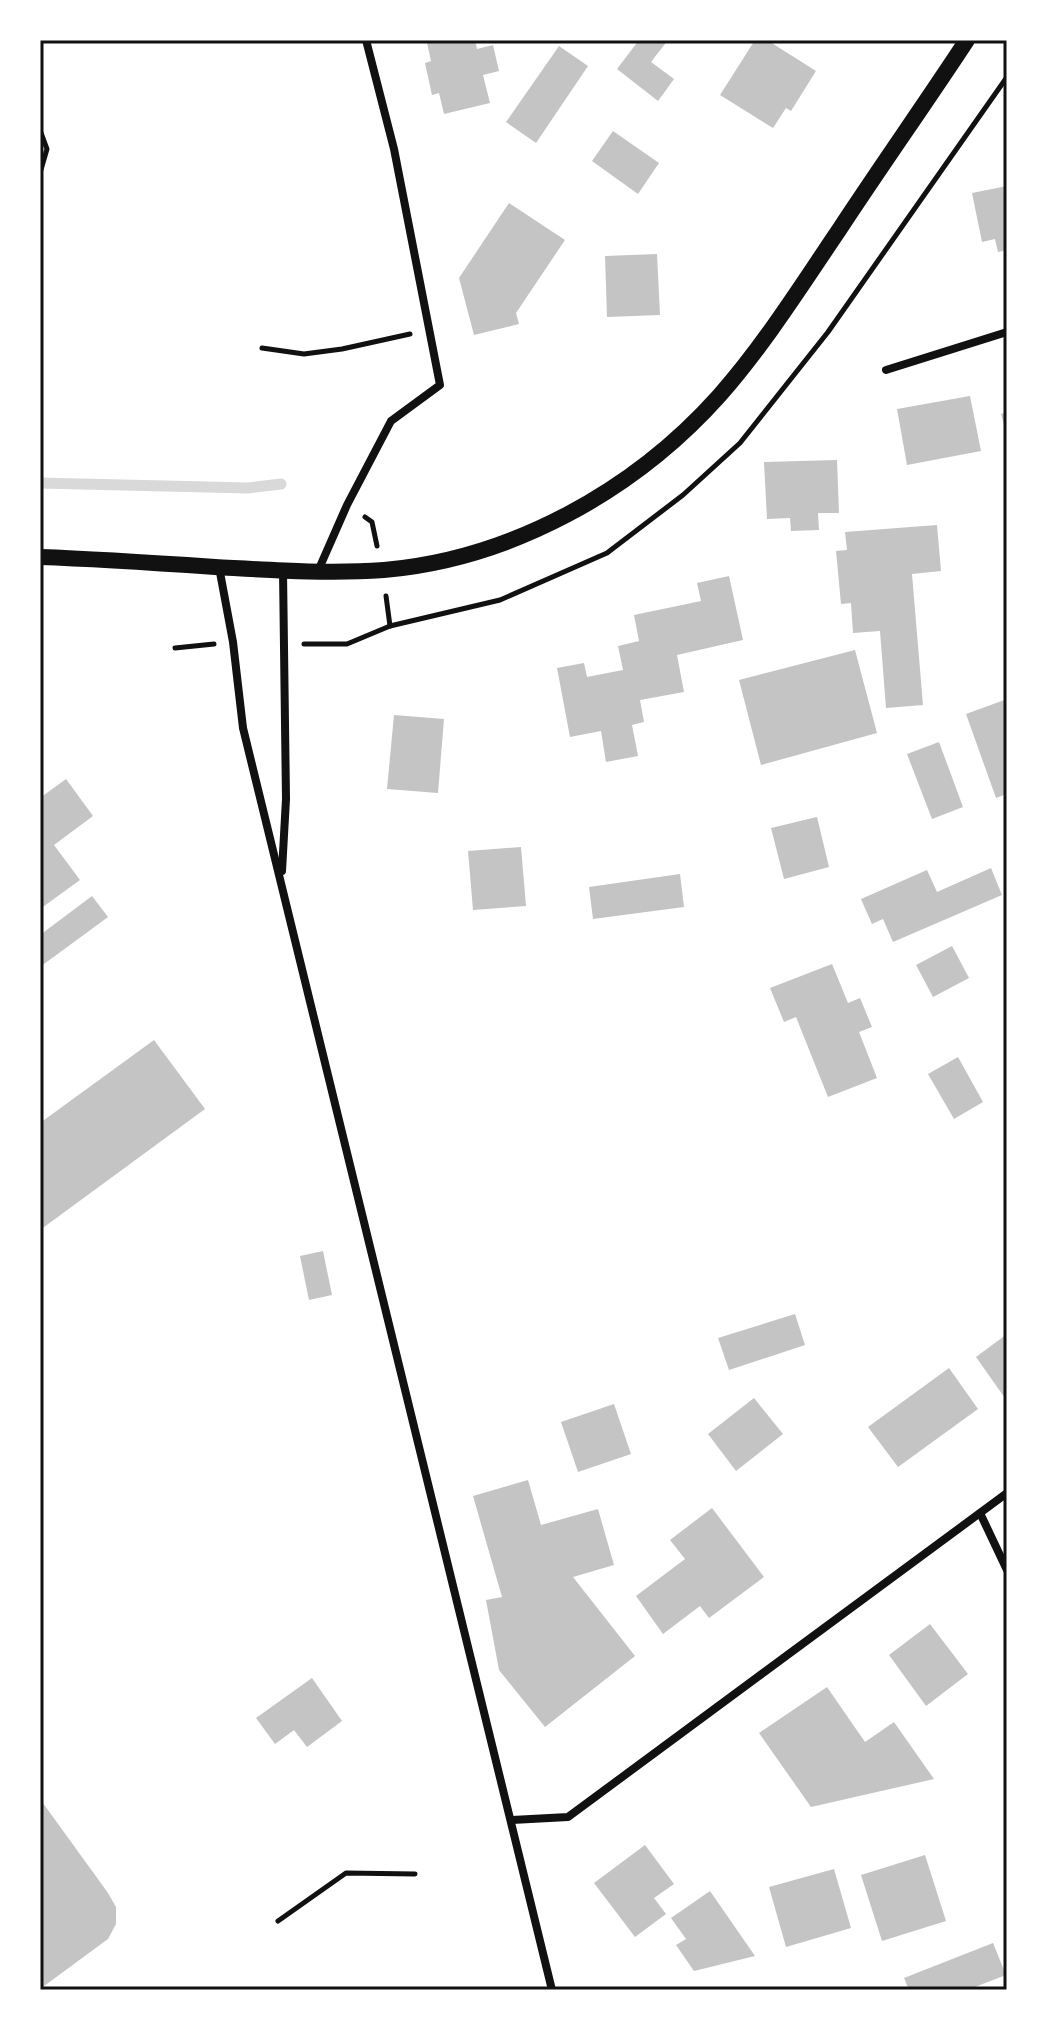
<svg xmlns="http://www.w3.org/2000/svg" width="1047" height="2030" viewBox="0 0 1047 2030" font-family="Raleway,sans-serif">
	<rect width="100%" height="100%" fill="#fff"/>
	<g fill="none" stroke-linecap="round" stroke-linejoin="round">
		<!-- stream -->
		<polyline stroke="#d9d9d9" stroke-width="11" points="40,483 248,488 281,484"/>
	</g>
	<!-- building -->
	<g fill="#c4c4c4">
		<polygon points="440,40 475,40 477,49 493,45 499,71 483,75 490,103 444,114 439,93 432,95 425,63 431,61 427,43"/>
		<polygon points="639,40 668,40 651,62 674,79 658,101 617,69"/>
		<polygon points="755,40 767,40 816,71 791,111 786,108 773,128 720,95"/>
		<polygon points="559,46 588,66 536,143 506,122"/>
		<polygon points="613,131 659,163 638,194 592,161"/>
		<polygon points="1007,186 1007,250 998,252 995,239 982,242 972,193"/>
		<polygon points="509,203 565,240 516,313 519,324 474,335 459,278"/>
		<polygon points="657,254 660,315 607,317 605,256"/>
		<polygon points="970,396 981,451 907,465 897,409"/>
		<polygon points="1007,412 1007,431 1006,431 1001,414"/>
		<polygon points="837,460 839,513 818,513 819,530 791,531 790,518 767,519 764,462"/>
		<polygon points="937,525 941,571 912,574 923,705 886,708 880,631 853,633 851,603 841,604 836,551 847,550 845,532"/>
		<polygon points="729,576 743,640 677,655 684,692 640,700 644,722 632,725 638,756 606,762 601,731 570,737 557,668 584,663 587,677 623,670 618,646 639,641 634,615 701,601 697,583"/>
		<polygon points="855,650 877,733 761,765 739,680"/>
		<polygon points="1007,699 1007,794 996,798 966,714"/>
		<polygon points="394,715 444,719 438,793 387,789"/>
		<polygon points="939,742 963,807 932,819 907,754"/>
		<polygon points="66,779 93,816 54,845 80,880 40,909 40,798"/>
		<polygon points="817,817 829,867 784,879 771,828"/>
		<polygon points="521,847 526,906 473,910 468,851"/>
		<polygon points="991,868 1002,895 893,942 883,919 872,924 861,899 927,870 937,892"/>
		<polygon points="680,874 684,907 593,919 589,887"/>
		<polygon points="92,896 108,917 40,967 40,935"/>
		<polygon points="952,946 969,978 933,997 916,965"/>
		<polygon points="832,964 848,1003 860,998 872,1027 859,1032 877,1078 828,1097 796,1017 784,1022 770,988"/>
		<polygon points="154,1040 205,1109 40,1230 40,1123"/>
		<polygon points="958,1057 983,1102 954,1119 928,1074"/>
		<polygon points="323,1251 332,1295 309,1300 300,1256"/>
		<polygon points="795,1314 805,1345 729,1370 718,1338"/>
		<polygon points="1007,1334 1007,1401 976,1357"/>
		<polygon points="949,1368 978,1409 898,1467 868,1427"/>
		<polygon points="754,1398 783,1434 736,1471 708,1434"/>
		<polygon points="614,1404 631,1454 578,1472 561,1422"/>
		<polygon points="528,1480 541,1525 598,1509 614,1565 573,1577 635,1656 545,1727 499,1670 486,1600 502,1597 473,1496"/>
		<polygon points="712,1508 764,1577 709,1618 700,1606 663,1634 636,1596 685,1559 670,1540"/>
		<polygon points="930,1624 968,1674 926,1706 889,1655"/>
		<polygon points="312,1678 342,1721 307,1747 294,1730 275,1744 256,1718"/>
		<polygon points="827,1687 865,1742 894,1722 934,1779 811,1807 759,1733"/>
		<polygon points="40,1799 108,1893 116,1907 116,1924 108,1939 40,1989"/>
		<polygon points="645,1845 674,1884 654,1898 666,1914 635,1937 594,1883"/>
		<polygon points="925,1855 946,1921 882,1941 861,1875"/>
		<polygon points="834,1869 851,1928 786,1947 769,1887"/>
		<polygon points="710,1891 755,1956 694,1971 676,1945 686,1939 671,1918"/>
		<polygon points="993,1943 1006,1975 967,1990 909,1990 904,1978"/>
	</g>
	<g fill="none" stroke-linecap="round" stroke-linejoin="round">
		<!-- path -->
		<g stroke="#111" stroke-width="5">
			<polyline points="40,130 47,149 40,173"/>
			<polyline points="262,348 304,354 342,349 410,334"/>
			<polyline points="365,517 372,522 377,546"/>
			<polyline points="386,596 390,626"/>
			<polyline points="304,644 347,644 390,626 500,600 607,553 683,495 740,443 828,332 1007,77"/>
			<polyline points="175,648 214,644"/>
			<polyline points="278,1921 346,1873 415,1874"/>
		</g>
		<!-- minor -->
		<g stroke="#111" stroke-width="8">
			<polyline points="886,370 1007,332"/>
			<polyline points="219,567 233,642 243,728 552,1990"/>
			<polyline points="318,571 347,505 391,421 440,385 394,149 366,40"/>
			<polyline points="282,871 286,799 283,571"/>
			<polyline points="980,1513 1007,1570"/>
			<polyline points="512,1820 568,1817 1007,1493"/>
		</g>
		<!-- secondary -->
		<path stroke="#111" stroke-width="16" d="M 40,557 C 98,559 157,563 215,567 C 271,570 327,574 384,570 C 511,559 634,491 719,396 C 764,345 801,286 839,230 C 881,166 925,104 967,40"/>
	</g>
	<!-- border -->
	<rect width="1047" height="2030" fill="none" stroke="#ffffff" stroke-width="84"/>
	<rect x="42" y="42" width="963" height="1946" fill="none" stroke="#111" stroke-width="3"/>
</svg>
